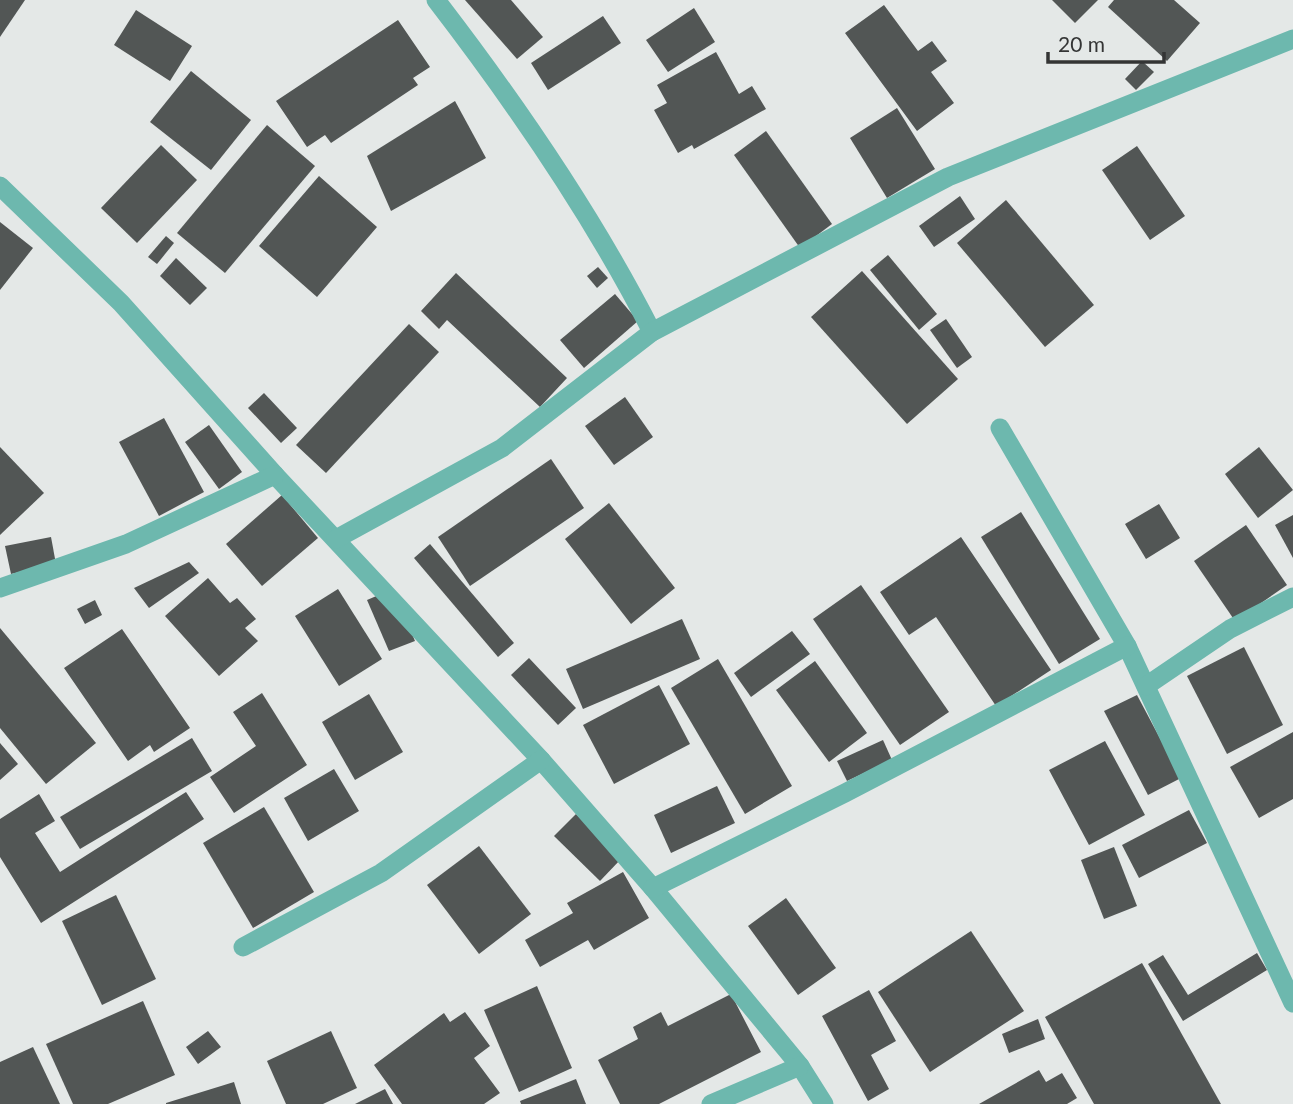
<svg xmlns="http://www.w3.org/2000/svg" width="1293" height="1104" viewBox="0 0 1293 1104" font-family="Lato,sans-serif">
	<rect width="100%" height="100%" fill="#e4e8e7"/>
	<!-- building -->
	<g fill="#525655">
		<polygon points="0,0 25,0 0,37"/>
		<polygon points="465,0 511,0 543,37 517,59"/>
		<polygon points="1052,0 1098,0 1075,23"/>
		<polygon points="1114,0 1174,0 1200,23 1167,61 1108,7"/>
		<polygon points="884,5 918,51 932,41 947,61 931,72 954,103 917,131 845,33"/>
		<polygon points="694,8 715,42 668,72 646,40"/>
		<polygon points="136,10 192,46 170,81 114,45"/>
		<polygon points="603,16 621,43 548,90 531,63"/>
		<polygon points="398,20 430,67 413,78 418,85 331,143 325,135 307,147 276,101"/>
		<polygon points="716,52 739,94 752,86 766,109 694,149 692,145 678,153 654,110 667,103 657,85"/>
		<polygon points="1142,61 1154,72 1136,90 1125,79"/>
		<polygon points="191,71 251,120 211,170 150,122"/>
		<polygon points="455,101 486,158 391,211 367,156"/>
		<polygon points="897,108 935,169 887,198 850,138"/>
		<polygon points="267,125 315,166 225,273 177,233"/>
		<polygon points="766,131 832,224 800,248 734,155"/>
		<polygon points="161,145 197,180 137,243 101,208"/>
		<polygon points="1137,146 1185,216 1150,240 1102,170"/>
		<polygon points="319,176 377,227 317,297 259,246"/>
		<polygon points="960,196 975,219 934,247 919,226"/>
		<polygon points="1006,200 1094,305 1045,347 957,243"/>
		<polygon points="0,222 33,248 0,290"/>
		<polygon points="166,236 174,243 157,264 148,257"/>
		<polygon points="888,255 937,314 919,330 870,270"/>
		<polygon points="176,258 207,288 190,305 160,276"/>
		<polygon points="598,267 608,278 597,288 587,276"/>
		<polygon points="862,271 958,379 907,424 811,317"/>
		<polygon points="456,273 567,378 540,407 447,320 439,329 421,311"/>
		<polygon points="615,294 638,321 584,368 560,340"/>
		<polygon points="946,319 972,357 957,368 930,330"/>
		<polygon points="409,324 439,352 326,473 296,445"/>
		<polygon points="264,393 297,428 281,443 248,408"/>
		<polygon points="625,397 653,437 614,465 585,426"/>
		<polygon points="164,418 204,492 159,516 119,442"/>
		<polygon points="209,425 242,472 219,489 185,442"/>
		<polygon points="0,447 44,493 0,535"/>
		<polygon points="1259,447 1293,490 1258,518 1225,474"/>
		<polygon points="551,459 584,508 470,586 438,537"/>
		<polygon points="282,495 318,538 262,586 226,544"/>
		<polygon points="609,503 675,588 631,624 565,539"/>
		<polygon points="1159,504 1180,538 1146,559 1125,524"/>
		<polygon points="1021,512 1100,639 1059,664 981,537"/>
		<polygon points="1293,515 1293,558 1275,525"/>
		<polygon points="1246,525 1287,585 1235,621 1194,561"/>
		<polygon points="51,537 56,564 11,574 5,546"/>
		<polygon points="961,537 1051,670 996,706 936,617 909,635 880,592"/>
		<polygon points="430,544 514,643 498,657 414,558"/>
		<polygon points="189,562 199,573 149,608 134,588"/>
		<polygon points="208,578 230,603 237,598 256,619 245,628 258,641 219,676 165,616"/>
		<polygon points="861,585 949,712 900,745 813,619"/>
		<polygon points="338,589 382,659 339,686 295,616"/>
		<polygon points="393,589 415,641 389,651 367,600"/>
		<polygon points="95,600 102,615 85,624 77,609"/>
		<polygon points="682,619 700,659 583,709 566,669"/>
		<polygon points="0,628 96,743 46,784 0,728"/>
		<polygon points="122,629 190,728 154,752 150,745 128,761 64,668"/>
		<polygon points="792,631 810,654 751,697 734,673"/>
		<polygon points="1244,647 1283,725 1227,754 1187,676"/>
		<polygon points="529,658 576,708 558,725 511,675"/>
		<polygon points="718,659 792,786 745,814 671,688"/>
		<polygon points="815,661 867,733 829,762 776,690"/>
		<polygon points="659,685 690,744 614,784 583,725"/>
		<polygon points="262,693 307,765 234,813 210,777 256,746 233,712"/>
		<polygon points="369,694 403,752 355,780 322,722"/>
		<polygon points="1137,695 1181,778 1148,795 1104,711"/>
		<polygon points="1293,732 1293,799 1259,818 1230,767"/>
		<polygon points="192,738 212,771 80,849 60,817"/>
		<polygon points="883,740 892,760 847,781 837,761"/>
		<polygon points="1105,741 1145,815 1089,845 1049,770"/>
		<polygon points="0,743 18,764 0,780"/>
		<polygon points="334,769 359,811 308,841 284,798"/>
		<polygon points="717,786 735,823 671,853 654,815"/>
		<polygon points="186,792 204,819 41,923 0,857 0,819 39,794 55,821 35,833 60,872"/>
		<polygon points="264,807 314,892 253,928 203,843"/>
		<polygon points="1189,810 1207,843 1139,878 1122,845"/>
		<polygon points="576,814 621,859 600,881 554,836"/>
		<polygon points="479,846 531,914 479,954 427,885"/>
		<polygon points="1114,847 1137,906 1104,919 1081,860"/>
		<polygon points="623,872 649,918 594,950 588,940 540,967 525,940 573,913 567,903"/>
		<polygon points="116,895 156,979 102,1005 62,921"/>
		<polygon points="786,898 836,968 798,995 748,926"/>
		<polygon points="971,931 1024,1011 930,1072 878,992"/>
		<polygon points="1257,953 1267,970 1183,1021 1148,964 1163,955 1188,995"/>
		<polygon points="1142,963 1221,1104 1094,1104 1045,1017"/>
		<polygon points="537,986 572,1068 519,1092 484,1010"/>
		<polygon points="869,990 896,1041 871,1055 889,1089 868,1101 822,1016"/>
		<polygon points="731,994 761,1052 659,1104 620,1104 598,1060 638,1039 633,1027 661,1012 668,1026"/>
		<polygon points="143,1001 175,1075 108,1104 73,1104 46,1044"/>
		<polygon points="465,1012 490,1046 474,1058 500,1093 484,1104 402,1104 374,1065 444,1013 450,1022"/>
		<polygon points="1038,1019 1045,1039 1009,1053 1002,1034"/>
		<polygon points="208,1031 221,1047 198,1064 186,1047"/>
		<polygon points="331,1031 357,1088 323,1104 286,1104 267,1061"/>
		<polygon points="33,1047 60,1104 0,1104 0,1062"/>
		<polygon points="1039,1070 1046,1082 1062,1073 1077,1098 1067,1104 979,1104"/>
		<polygon points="576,1079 586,1104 521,1104 520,1101"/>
		<polygon points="234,1082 241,1104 166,1104 166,1103"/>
		<polygon points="385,1089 393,1104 355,1104"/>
	</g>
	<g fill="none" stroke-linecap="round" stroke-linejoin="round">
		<!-- minor -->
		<g stroke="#6db8ae" stroke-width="19">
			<path d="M 436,0 C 516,104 592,214 652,332"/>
			<polyline points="0,186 121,303 275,475 541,760 653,888 800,1066 824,1104"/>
			<polyline points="1000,428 1127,646 1293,1003"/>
			<polyline points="336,539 502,448 652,332 948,177 1293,39"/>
			<polyline points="0,588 126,544 275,475"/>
			<polyline points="1146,686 1230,629 1293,597"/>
			<polyline points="653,888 845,793 1127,646"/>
			<polyline points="243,947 381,873 541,760"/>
			<polyline points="711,1104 800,1066"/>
		</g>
	</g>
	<!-- scale -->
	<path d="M1048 52v10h116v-10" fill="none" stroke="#343535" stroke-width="3.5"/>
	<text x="1058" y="52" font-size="21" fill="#343535" stroke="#e4e8e7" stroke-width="5" paint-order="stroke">20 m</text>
</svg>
